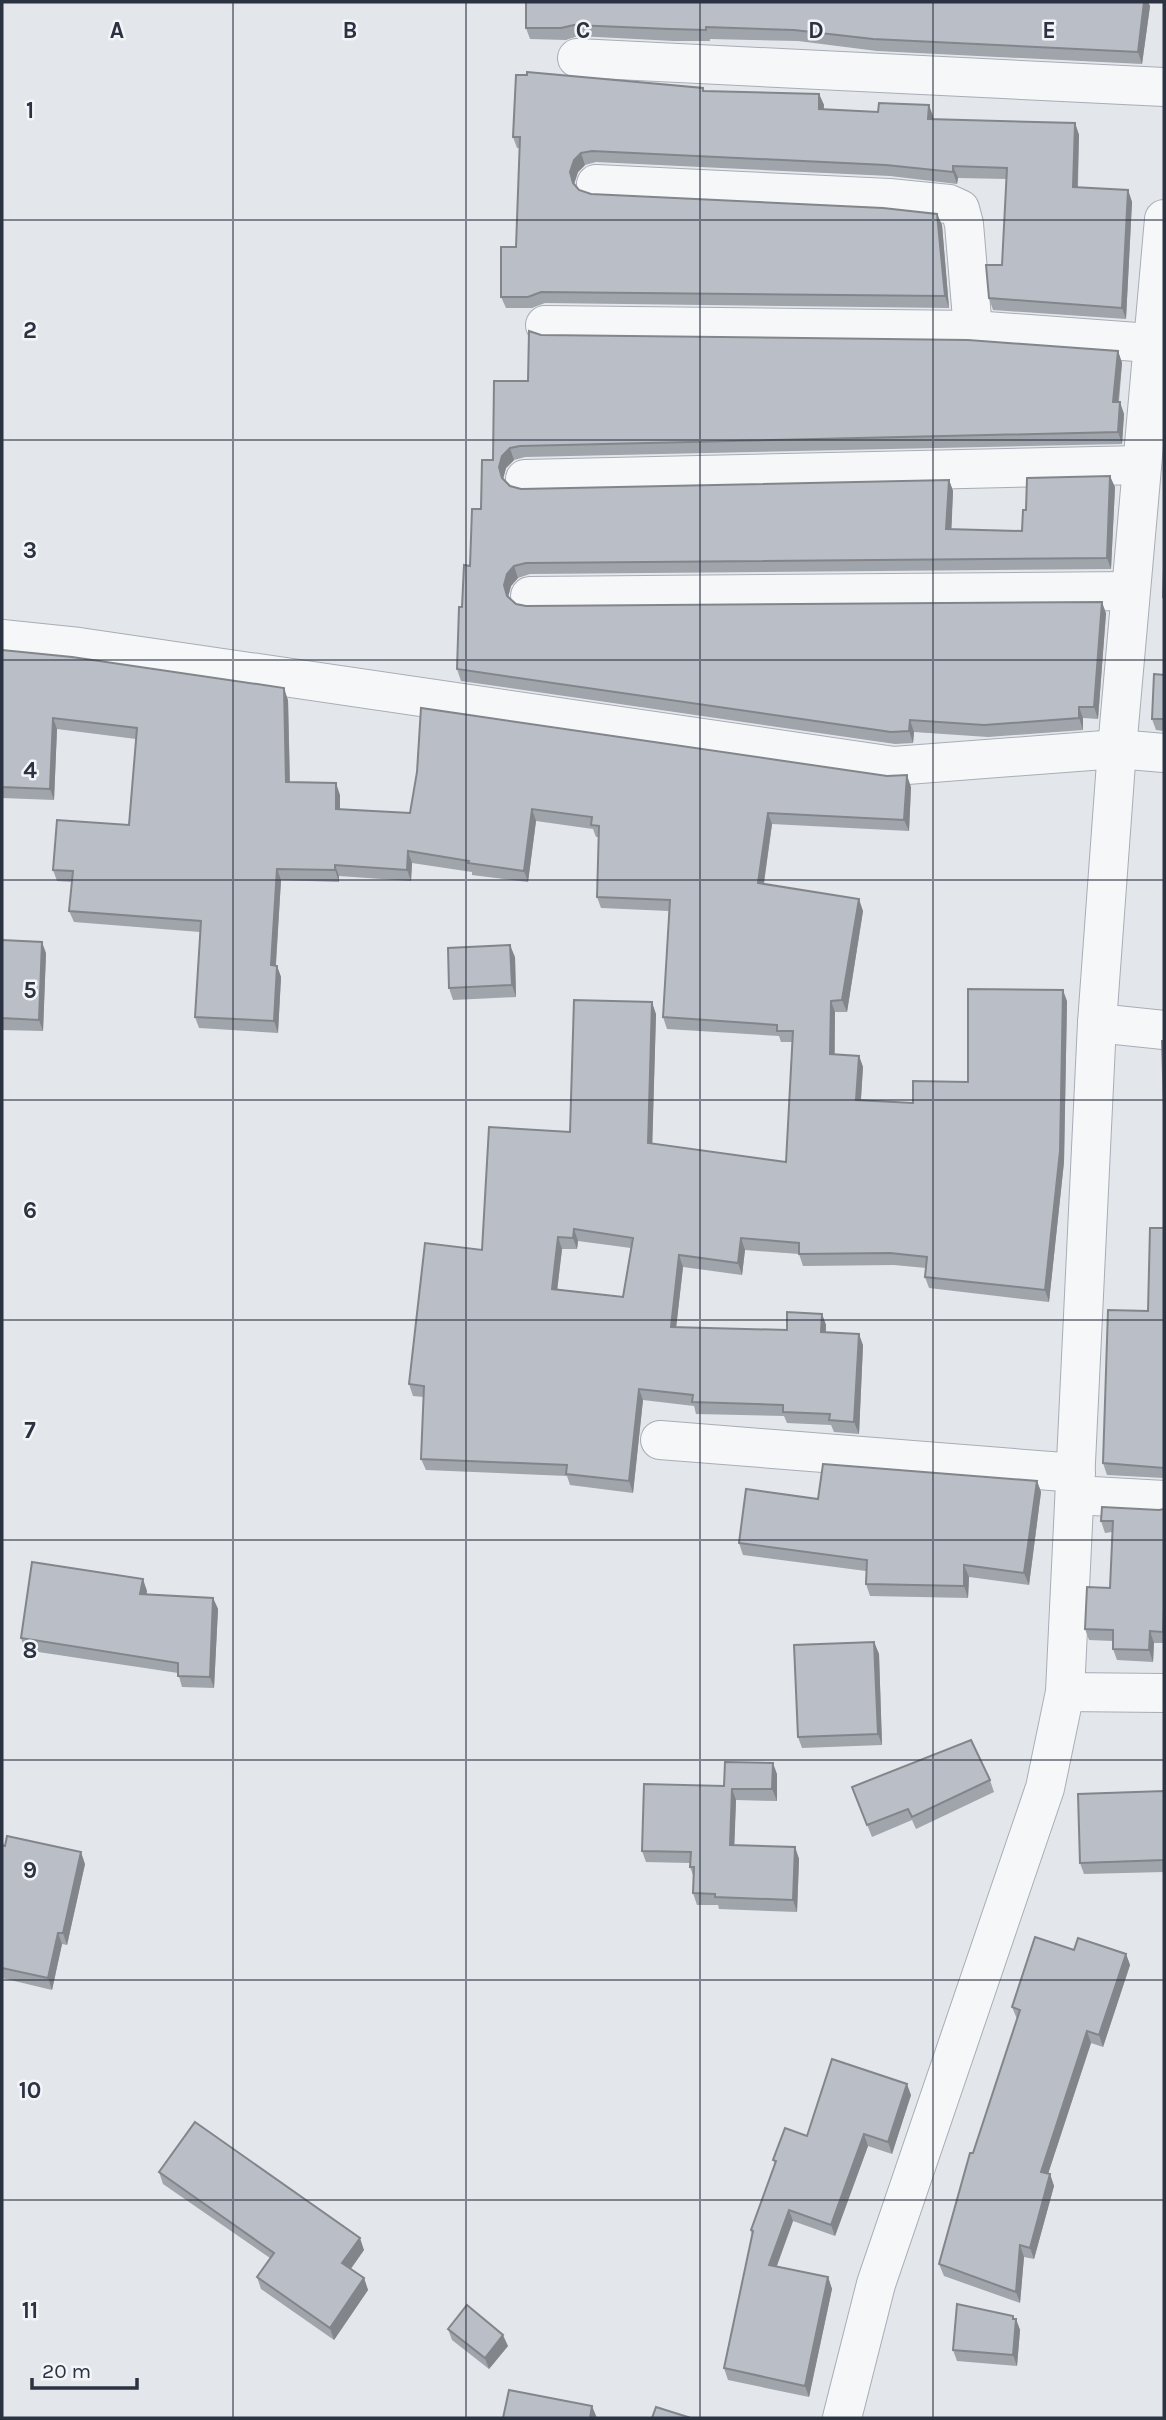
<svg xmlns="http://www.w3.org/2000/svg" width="1166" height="2420" viewBox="0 0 1166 2420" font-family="Karla,sans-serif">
	<rect width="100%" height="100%" fill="#e3e6eb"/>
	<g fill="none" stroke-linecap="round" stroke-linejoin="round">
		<!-- minor casing -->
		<g stroke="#a8adb5" stroke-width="40">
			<g id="minor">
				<polyline points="577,58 1164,87"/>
				<polyline points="596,184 889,198 949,204 960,209 964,224 973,330"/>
				<polyline points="545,325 973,330 1164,344"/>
				<polyline points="525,479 1142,465"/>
				<polyline points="530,596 1130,591"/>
				<polyline points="2,639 79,647 894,766 1117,749 1164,753"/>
				<polyline points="1097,1023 1164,1030"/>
				<polyline points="660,1440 1076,1473"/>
				<polyline points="1075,1495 1164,1500"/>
				<polyline points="1065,1692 1164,1693"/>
			</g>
		</g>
		<!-- tertiary casing -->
		<g stroke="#a8adb5" stroke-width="40">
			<polyline id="tertiary" points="842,2418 876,2284 1045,1788 1065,1692 1097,1023 1117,749 1164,219"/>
		</g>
		<!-- minor -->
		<use href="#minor" stroke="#f6f7f9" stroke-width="38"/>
		<!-- tertiary -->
		<use href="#tertiary" stroke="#f6f7f9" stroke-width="38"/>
	</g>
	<!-- wall -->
	<g fill="#a0a4ab" fill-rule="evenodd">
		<polygon points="526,2 1148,2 1150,6 1142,64 877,51 798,41 710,39 710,41 674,41 578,36 566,40 530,39 526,28"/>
		<polygon points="703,88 705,91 819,94 824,105 823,109 933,116 933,119 1075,123 1079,135 1078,188 1128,190 1132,202 1126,319 993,310 989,298 1002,265 1007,179 958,178 957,184 890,176 596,162 585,165 578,172 574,184 579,190 591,194 937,214 942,225 949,308 545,303 532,308 506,308 501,297 516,247 520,148 517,148 513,137"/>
		<polygon points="541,335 1118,351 1122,363 1119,402 1124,414 1122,444 525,457 514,460 506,468 503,479 510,486 521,489 949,480 953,491 951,529 1022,531 1026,510 1115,487 1111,569 530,574 518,578 511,586 508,597 516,604 526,606 1106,613 1098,719 1083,718 1083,730 988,737 914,732 913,743 895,744 461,681 457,669 462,607 481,509 493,460 528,381"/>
		<path d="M 2,650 L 288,700 L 290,782 L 340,795 L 340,809 L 410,813 L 911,787 L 909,831 L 772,824 L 764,884 L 863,911 L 847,1012 L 835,1012 L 835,1054 L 859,1056 L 863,1067 L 861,1100 L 913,1103 L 968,1082 L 1067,1001 L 1064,1162 L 1049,1302 L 929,1288 L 925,1277 L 926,1268 L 894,1265 L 803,1266 L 799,1254 L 745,1250 L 742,1275 L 683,1267 L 676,1327 L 787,1330 L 822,1314 L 826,1325 L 826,1332 L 863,1345 L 859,1434 L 834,1432 L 831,1425 L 787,1423 L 784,1416 L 696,1414 L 694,1406 L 643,1400 L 633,1493 L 570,1485 L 567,1476 L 426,1470 L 421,1459 L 424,1397 L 413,1396 L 409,1384 L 482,1250 L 570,1132 L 656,1014 L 652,1144 L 786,1162 L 792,1042 L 781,1042 L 779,1036 L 667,1029 L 663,1017 L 669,911 L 601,908 L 597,897 L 599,837 L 596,837 L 593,829 L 536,821 L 528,882 L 472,875 L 472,872 L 412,863 L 411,881 L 339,876 L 339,882 L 281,880 L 276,965 L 277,966 L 281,977 L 278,1033 L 199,1028 L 195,1017 L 200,932 L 74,922 L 69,911 L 72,882 L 57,881 L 53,870 L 129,825 L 136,739 L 57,729 L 54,800 L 2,798 L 2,802 ZM 578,1241 L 631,1248 L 623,1297 L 557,1290 L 562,1249 L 577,1249 Z"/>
		<polygon points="1164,675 1164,731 1156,730 1152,719"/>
		<polygon points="2,940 46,953 43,1031 2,1030"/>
		<polygon points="515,957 516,997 453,1000 449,988"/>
		<polygon points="1164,1228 1164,1478 1107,1475 1103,1463 1148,1311"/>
		<polygon points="1037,1481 1041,1492 1029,1585 969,1577 968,1598 870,1596 866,1584 866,1571 743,1555 739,1543 818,1499"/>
		<polygon points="1164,1509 1164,1643 1154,1643 1153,1662 1117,1660 1113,1649 1113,1641 1089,1640 1085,1629 1110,1588 1112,1532 1105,1533 1101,1521"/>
		<polygon points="147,1591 146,1594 213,1598 218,1609 214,1688 182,1687 178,1673 25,1650 21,1638"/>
		<polygon points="874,1642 879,1654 882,1745 802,1748 798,1737"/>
		<polygon points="777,1774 777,1801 736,1800 734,1845 795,1847 799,1859 797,1912 719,1909 718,1905 697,1905 693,1893 693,1875 690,1867 690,1863 646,1862 642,1851 724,1786"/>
		<polygon points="990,1780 994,1792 916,1829 912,1820 872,1837 852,1787"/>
		<polygon points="1164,1791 1164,1872 1084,1874 1080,1863"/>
		<polygon points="2,1845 85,1864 67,1945 62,1944 52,1990 2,1978"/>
		<polygon points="1074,1950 1126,1954 1130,1965 1103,2047 1091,2043 1048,2174 1050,2174 1054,2186 1034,2259 1024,2257 1020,2303 944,2276 939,2264 973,2153 1017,2019 1012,2007"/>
		<polygon points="911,2095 892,2154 868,2146 835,2236 793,2221 777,2266 828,2277 832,2289 809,2397 728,2380 724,2368 752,2235 751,2230 775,2164 773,2160 807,2136"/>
		<polygon points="159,2172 364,2250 351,2269 364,2278 368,2290 334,2340 261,2289 257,2277 270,2258 163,2184"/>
		<polygon points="1015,2319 1016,2319 1020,2330 1017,2366 957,2361 953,2350"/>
		<polygon points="448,2329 508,2346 489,2369 452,2340"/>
	</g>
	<!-- shaded-wall -->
	<g fill="#82868b">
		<polygon points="1144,2 1148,2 1150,6 1142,64 1138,52"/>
		<polygon points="819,94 824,105 823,121 819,109"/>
		<polygon points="929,105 933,116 933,130 928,119"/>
		<polygon points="1075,123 1079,135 1077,199 1073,187"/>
		<polygon points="581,153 585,165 578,172 574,184 577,195 570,172 574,160"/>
		<polygon points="953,166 958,178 957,184 953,172"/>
		<polygon points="1128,190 1132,202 1126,319 1122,308"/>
		<polygon points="937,214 942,225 949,308 945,296"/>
		<polygon points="1118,351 1122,363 1117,413 1113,402"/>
		<polygon points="1120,402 1124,414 1122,444 1118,432"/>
		<polygon points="510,448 514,460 506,468 503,479 506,490 499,467 502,456"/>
		<polygon points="1110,476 1115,487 1111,569 1107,558"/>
		<polygon points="949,480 953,491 951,541 946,529"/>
		<polygon points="514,566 518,578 511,586 508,597 504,585 507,574"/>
		<polygon points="1102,602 1106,613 1098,719 1094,707"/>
		<polygon points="284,688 288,700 290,794 286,782"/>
		<polygon points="1079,707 1083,718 1083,730 1079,718"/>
		<polygon points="53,718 57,729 54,800 50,789"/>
		<polygon points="910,720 914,732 913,743 909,731"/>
		<polygon points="907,775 911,787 909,831 904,820"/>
		<polygon points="336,783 340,795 340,820 336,809"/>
		<polygon points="532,809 536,821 528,882 524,871"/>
		<polygon points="768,813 772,824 762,895 758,883"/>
		<polygon points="408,851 412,863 411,881 407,870"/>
		<polygon points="335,865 339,876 339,882 335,870"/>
		<polygon points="277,869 281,880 275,976 271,965"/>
		<polygon points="859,899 863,911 847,1012 842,1000"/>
		<polygon points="42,942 46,953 43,1031 39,1020"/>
		<polygon points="510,945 515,957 516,997 512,985"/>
		<polygon points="277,966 281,977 278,1033 274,1021"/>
		<polygon points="1063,990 1067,1001 1064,1162 1049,1302 1045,1290"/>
		<polygon points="831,1001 835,1012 834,1066 830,1054"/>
		<polygon points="652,1002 656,1014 652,1155 648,1143"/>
		<polygon points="859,1056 863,1067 860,1111 856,1100"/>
		<polygon points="574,1229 578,1241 577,1249 573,1238"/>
		<polygon points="558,1237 562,1249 556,1300 552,1289"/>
		<polygon points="741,1238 745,1250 742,1275 738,1263"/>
		<polygon points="679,1255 683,1267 675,1338 671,1327"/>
		<polygon points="822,1314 826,1325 825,1343 821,1332"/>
		<polygon points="859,1334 863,1345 859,1434 854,1422"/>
		<polygon points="639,1389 643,1400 633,1493 629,1481"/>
		<polygon points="1037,1481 1041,1492 1029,1585 1024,1573"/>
		<polygon points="964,1565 969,1577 968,1598 964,1586"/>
		<polygon points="143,1579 147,1591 145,1605 140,1594"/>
		<polygon points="213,1598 218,1609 214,1688 210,1677"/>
		<polygon points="1150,1631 1154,1643 1153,1662 1149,1650"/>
		<polygon points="874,1642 879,1654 882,1745 878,1734"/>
		<polygon points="773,1763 777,1774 777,1801 772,1789"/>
		<polygon points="732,1789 736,1800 734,1856 730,1845"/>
		<polygon points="795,1847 799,1859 797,1912 793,1900"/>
		<polygon points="81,1852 85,1864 67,1945 63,1933"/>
		<polygon points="58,1933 62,1944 52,1990 48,1978"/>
		<polygon points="1126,1954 1130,1965 1103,2047 1099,2035"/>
		<polygon points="1087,2031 1091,2043 1045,2183 1041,2172"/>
		<polygon points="907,2084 911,2095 892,2154 888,2142"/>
		<polygon points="864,2134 868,2146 835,2236 831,2225"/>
		<polygon points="1050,2174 1054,2186 1034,2259 1030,2248"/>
		<polygon points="789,2210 793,2221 773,2276 769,2265"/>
		<polygon points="360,2238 364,2250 346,2275 342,2263"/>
		<polygon points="1020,2245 1024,2257 1020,2303 1016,2292"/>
		<polygon points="828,2277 832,2289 809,2397 805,2386"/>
		<polygon points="364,2278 368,2290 334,2340 330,2328"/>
		<polygon points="1013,2316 1016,2322 1016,2319 1020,2330 1017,2366 1013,2355"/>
		<polygon points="503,2335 508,2346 489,2369 485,2358"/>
		<polygon points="592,2406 597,2418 590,2418"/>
	</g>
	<!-- building -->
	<g fill="#babfc7" stroke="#82868b" stroke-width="2" fill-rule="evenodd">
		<polygon points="526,2 1144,2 1138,52 873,39 794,30 706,27 706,30 670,29 574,25 561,28 526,28"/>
		<polygon points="527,72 703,88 703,91 819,94 819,109 878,112 879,103 929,105 928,119 1075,123 1073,187 1128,190 1122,308 989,298 986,265 1002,265 1007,168 953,166 953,172 886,165 592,151 581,153 574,160 570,172 573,183 579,190 591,194 883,208 937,214 945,296 541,292 528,297 501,297 501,247 516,247 520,137 513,137 516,75 527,75"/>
		<polygon points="529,331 541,335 968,340 1118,351 1113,402 1120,402 1118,432 520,446 510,448 502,456 499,467 502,478 510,486 521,489 949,480 946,529 1022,531 1023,510 1026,510 1027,478 1110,476 1107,558 526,563 514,566 507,574 504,585 507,596 516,604 526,606 1102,602 1094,707 1079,707 1079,718 984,725 910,720 909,731 891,732 457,669 459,607 462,607 464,565 470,566 472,509 481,509 482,460 493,460 494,381 528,381"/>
		<polygon points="1164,568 1164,597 1163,597"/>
		<path d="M 2,650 L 72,657 L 284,688 L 286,782 L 336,783 L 336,809 L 410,813 L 417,772 L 421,708 L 887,776 L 907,775 L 904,820 L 768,813 L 758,883 L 859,899 L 842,1000 L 831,1001 L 830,1054 L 859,1056 L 856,1100 L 913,1103 L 913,1081 L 968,1082 L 968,989 L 1063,990 L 1060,1151 L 1045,1290 L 925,1277 L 927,1257 L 890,1253 L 799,1254 L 799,1243 L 741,1238 L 738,1263 L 679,1255 L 671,1327 L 787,1330 L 787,1312 L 822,1314 L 821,1332 L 859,1334 L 854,1422 L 829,1420 L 830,1414 L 783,1412 L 783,1405 L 692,1402 L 693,1395 L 639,1389 L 629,1481 L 566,1474 L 567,1465 L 421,1459 L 424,1386 L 409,1384 L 425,1243 L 482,1250 L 489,1127 L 570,1132 L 574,1000 L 652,1002 L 648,1143 L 786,1162 L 793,1031 L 777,1031 L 777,1025 L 663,1017 L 670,900 L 597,897 L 599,826 L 591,825 L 592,817 L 532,809 L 524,871 L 468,863 L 469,861 L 408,851 L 407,870 L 335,865 L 335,870 L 277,869 L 271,965 L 277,966 L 274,1021 L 195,1017 L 201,921 L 69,911 L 73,871 L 53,870 L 57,820 L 129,825 L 137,728 L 53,718 L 50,789 L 2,787 ZM 574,1229 L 633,1238 L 623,1297 L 552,1289 L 558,1237 L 573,1238 Z"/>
		<polygon points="1154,674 1164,675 1164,719 1152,719"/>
		<polygon points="2,940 42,942 39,1020 2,1018"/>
		<polygon points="510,945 512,985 449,988 448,948"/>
		<polygon points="1162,1041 1164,1041 1164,1108"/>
		<polygon points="1150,1228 1164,1228 1164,1468 1103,1463 1108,1310 1148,1311"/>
		<polygon points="823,1464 1037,1481 1024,1573 964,1565 964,1586 866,1584 867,1560 739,1543 746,1489 818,1499"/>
		<polygon points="1102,1507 1159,1510 1164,1509 1164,1607 1163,1632 1150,1631 1149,1650 1113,1649 1113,1630 1085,1629 1087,1587 1110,1588 1113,1521 1101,1521"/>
		<polygon points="32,1562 143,1579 140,1594 213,1598 210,1677 178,1676 178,1663 21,1638"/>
		<polygon points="874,1642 878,1734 798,1737 794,1645"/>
		<polygon points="971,1740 990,1780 912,1817 908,1809 867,1825 852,1787"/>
		<polygon points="725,1762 773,1763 772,1789 732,1789 730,1845 795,1847 793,1900 715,1897 715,1894 693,1893 694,1867 690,1867 691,1852 642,1851 644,1784 724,1786"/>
		<polygon points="1164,1791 1164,1860 1080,1863 1078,1794"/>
		<polygon points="7,1836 81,1852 63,1933 58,1933 48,1978 2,1968 2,1845 5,1846"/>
		<polygon points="1035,1937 1074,1950 1078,1938 1126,1954 1099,2035 1087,2031 1041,2172 1050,2174 1030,2248 1020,2245 1016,2292 939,2264 970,2153 973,2153 1020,2010 1012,2007"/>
		<polygon points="832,2059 907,2084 888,2142 864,2134 831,2225 789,2210 769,2265 828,2277 805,2386 724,2368 753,2231 751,2230 776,2161 773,2160 785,2128 807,2136"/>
		<polygon points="195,2122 360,2238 342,2263 364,2278 330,2328 257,2277 274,2253 159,2172"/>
		<polygon points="957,2304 1013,2316 1013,2319 1016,2319 1013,2355 953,2350"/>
		<polygon points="467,2305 503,2335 485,2358 448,2329"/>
		<polygon points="509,2390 592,2406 590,2418 503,2418"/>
		<polygon points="656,2407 691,2418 652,2418"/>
	</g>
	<!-- grid -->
	<path fill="none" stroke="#2b3342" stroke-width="2" stroke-opacity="0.55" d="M 233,2 L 233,2418M 466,2 L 466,2418M 700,2 L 700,2418M 933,2 L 933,2418M 2,220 L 1164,220M 2,440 L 1164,440M 2,660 L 1164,660M 2,880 L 1164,880M 2,1100 L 1164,1100M 2,1320 L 1164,1320M 2,1540 L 1164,1540M 2,1760 L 1164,1760M 2,1980 L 1164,1980M 2,2200 L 1164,2200"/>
	<g font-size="23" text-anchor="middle" font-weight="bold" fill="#2b3342" stroke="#f3f5f8" stroke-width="5" stroke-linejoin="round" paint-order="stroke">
		<text x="117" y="38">A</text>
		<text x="350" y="38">B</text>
		<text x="583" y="38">C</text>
		<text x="816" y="38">D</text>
		<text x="1049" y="38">E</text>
		<text x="30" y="118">1</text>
		<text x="30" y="338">2</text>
		<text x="30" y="558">3</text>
		<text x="30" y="778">4</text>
		<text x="30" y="998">5</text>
		<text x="30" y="1218">6</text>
		<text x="30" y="1438">7</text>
		<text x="30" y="1658">8</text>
		<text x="30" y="1878">9</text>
		<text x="30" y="2098">10</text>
		<text x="30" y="2318">11</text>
	</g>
	<!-- border -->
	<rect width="1166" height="2420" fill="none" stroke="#2b3342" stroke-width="7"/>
	<!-- scale -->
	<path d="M32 2378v10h105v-10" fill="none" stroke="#2b3342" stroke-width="3.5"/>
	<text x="42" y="2378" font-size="21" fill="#2b3342" stroke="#f3f5f8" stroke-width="5" paint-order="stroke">20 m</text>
</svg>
